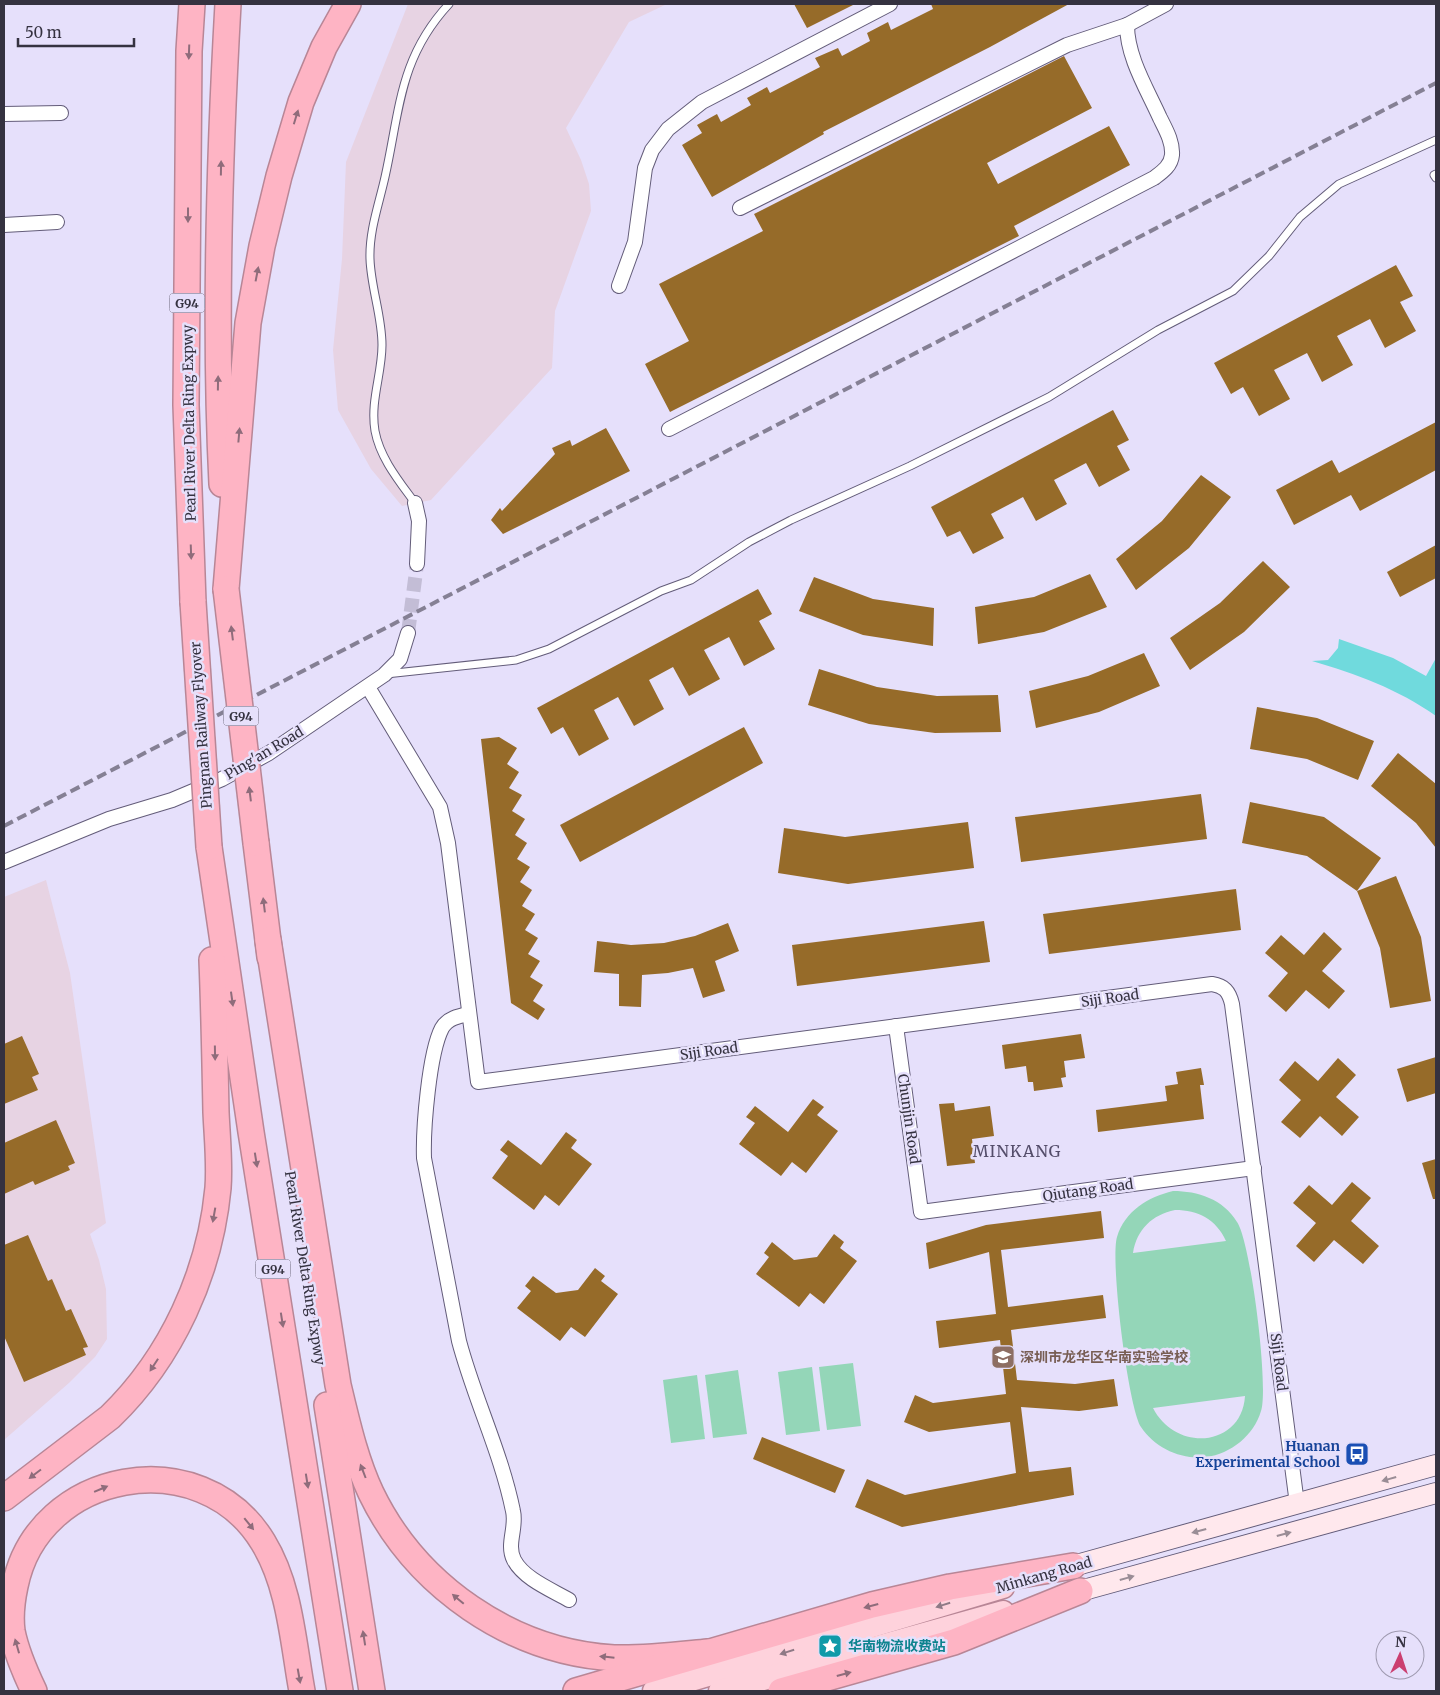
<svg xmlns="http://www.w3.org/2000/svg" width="1440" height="1695" viewBox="0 0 1440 1695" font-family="Merriweather,'Noto Sans SC',serif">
	<rect width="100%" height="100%" fill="#e6e0fb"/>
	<!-- industrial -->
	<g fill="#e7d3e3">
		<polygon points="408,4 667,4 629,22 566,128 581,160 589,184 591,211 555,311 552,368 431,500 402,506 371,469 338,410 333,350 342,259 346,162"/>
		<polygon points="46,880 70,973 106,1223 90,1234 99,1260 106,1289 107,1339 95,1357 70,1382 4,1440 4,897"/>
	</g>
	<!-- green -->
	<g fill="#94d6b8" fill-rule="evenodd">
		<path d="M 1173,1191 C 1198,1191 1223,1199 1237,1222 C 1251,1242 1269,1388 1261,1411 C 1254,1435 1231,1454 1206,1457 C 1181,1460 1155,1448 1141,1427 C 1128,1406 1110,1261 1117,1237 C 1125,1211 1148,1197 1173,1191 ZM 1175,1210 C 1198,1210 1216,1219 1226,1241 L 1133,1253 C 1137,1229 1152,1215 1175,1210 ZM 1245,1396 C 1242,1447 1176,1453 1153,1408 Z"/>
		<polygon points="853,1363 861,1426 827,1430 819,1367"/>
		<polygon points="812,1367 820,1431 786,1435 778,1372"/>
		<polygon points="738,1370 747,1434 713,1438 705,1375"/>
		<polygon points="697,1375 705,1439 671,1443 663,1380"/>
	</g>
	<!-- water -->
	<path fill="#70dadd" d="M 1339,639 L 1393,658 L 1426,676 L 1436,658 L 1436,716 C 1398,689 1356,674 1312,661 L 1328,660 L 1338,648 Z"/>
	<!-- building -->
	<g fill="#966b29">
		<polygon points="794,4 855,4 807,28"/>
		<polygon points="931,4 1069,4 990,47 823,132 824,134 712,197 682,145 702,133 697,125 717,114 721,122 751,105 747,98 767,87 770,93 820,67 815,58 838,48 842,56 870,41 867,33 888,22 891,30 933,9"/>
		<polygon points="1064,56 1092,108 987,163 998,184 1109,126 1130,165 1014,226 1019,236 670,412 645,364 689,341 659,284 763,231 754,214"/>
		<polygon points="1396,265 1413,296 1400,302 1416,331 1385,348 1370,319 1337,336 1353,365 1322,382 1307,353 1274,370 1290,399 1259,416 1243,387 1231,394 1214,363"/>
		<polygon points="1113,410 1129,440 1117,446 1130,470 1099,487 1086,463 1054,480 1067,504 1036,521 1023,497 991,514 1004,538 973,554 960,531 947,537 931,507"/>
		<polygon points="1436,422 1436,470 1360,511 1351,495 1294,525 1276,490 1332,460 1339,473"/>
		<polygon points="606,428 630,471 503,534 491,520 500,508 502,511 555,454 552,448 570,440 572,446"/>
		<polygon points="1201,475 1231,497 1189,548 1136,590 1116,559 1162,521"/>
		<polygon points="1436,545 1436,578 1400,597 1387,572"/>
		<polygon points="1263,561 1290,587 1244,632 1190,670 1170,638 1220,603"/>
		<polygon points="1090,574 1107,607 1044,632 978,644 975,607 1034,597"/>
		<polygon points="814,577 873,599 934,608 933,646 863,635 799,611"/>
		<polygon points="758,589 772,614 759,621 775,649 744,666 729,637 704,650 720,679 689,696 673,667 649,680 664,709 634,726 618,697 594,710 609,739 579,756 563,727 551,734 537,708"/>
		<polygon points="1144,653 1160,686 1099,712 1036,728 1029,691 1088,676"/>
		<polygon points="819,669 877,687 937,696 998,695 1001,732 935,733 869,724 808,705"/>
		<polygon points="1257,707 1317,718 1374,741 1358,780 1307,759 1250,749"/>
		<polygon points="744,727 763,763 580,862 560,825"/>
		<polygon points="499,737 517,748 507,764 519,772 509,788 522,795 512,811 525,819 515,835 527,843 517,859 530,867 520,882 532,890 522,906 535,914 525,930 538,938 528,954 540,961 530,977 543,985 533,1001 545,1009 538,1020 511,1003 481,739"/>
		<polygon points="1398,753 1436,784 1436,848 1416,823 1371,786"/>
		<polygon points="1201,794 1207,839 1021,862 1015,817"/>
		<polygon points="1250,802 1324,817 1381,858 1357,891 1307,856 1242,843"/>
		<polygon points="968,822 974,868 848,884 778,873 784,828 845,837"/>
		<polygon points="1396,876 1421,937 1431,1001 1390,1008 1380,948 1357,891"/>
		<polygon points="1236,889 1241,930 1049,954 1043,914"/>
		<polygon points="984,921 990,962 797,986 792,945"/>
		<polygon points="728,923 739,951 715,961 725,991 703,998 693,968 668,973 642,975 641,1007 619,1006 619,974 594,972 597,941 631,945 664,943 695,936"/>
		<polygon points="1324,932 1342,949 1322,971 1345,991 1329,1009 1306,990 1286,1012 1268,996 1288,973 1265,953 1281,935 1304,955"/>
		<polygon points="1081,1034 1085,1058 1064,1061 1066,1077 1061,1078 1063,1087 1034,1091 1033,1082 1028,1082 1026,1066 1005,1069 1002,1045"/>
		<polygon points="22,1036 39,1074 32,1077 38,1090 4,1104 4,1044"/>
		<polygon points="1436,1057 1436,1093 1407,1102 1397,1069"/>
		<polygon points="1338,1058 1356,1075 1336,1097 1359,1117 1342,1136 1320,1116 1300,1138 1281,1122 1301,1100 1279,1080 1295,1061 1318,1081"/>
		<polygon points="1201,1068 1204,1085 1200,1085 1204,1119 1098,1132 1096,1110 1167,1101 1165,1086 1178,1084 1176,1072"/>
		<polygon points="813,1099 824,1107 817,1115 838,1131 806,1173 792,1162 781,1176 739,1144 755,1123 746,1117 755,1106 788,1132"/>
		<polygon points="954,1103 955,1111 990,1106 994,1136 972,1139 975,1163 947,1166 939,1104"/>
		<polygon points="56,1120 75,1163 68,1166 70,1170 35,1185 33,1181 4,1194 4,1143"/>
		<polygon points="566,1132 577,1140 571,1148 592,1164 559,1206 545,1195 534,1210 492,1178 508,1156 500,1150 508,1140 541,1165"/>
		<polygon points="1436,1159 1436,1199 1433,1199 1422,1163"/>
		<polygon points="1352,1182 1371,1198 1351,1221 1379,1246 1363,1264 1334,1240 1314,1262 1296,1246 1316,1223 1293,1203 1309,1185 1332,1205"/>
		<polygon points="1101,1211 1104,1238 1001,1250 1008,1307 1103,1295 1106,1318 1011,1330 1017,1380 1075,1384 1114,1379 1118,1406 1079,1411 1021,1407 1029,1472 1071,1467 1074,1495 902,1527 855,1507 867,1479 905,1495 1016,1473 1010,1422 929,1432 904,1422 915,1395 933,1403 1006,1394 1000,1340 939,1348 936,1321 996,1314 989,1252 929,1269 926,1243 986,1225"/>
		<polygon points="834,1234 844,1242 840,1248 857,1261 824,1304 810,1293 799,1307 756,1274 769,1257 764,1253 772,1242 794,1260 817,1257"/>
		<polygon points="28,1235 48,1281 52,1279 66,1311 71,1309 88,1347 83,1348 86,1355 24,1382 4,1336 4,1245"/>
		<polygon points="595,1268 605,1276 601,1281 618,1294 585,1337 571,1327 560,1341 517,1308 531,1291 525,1286 533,1276 556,1293 578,1290"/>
		<polygon points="762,1437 845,1470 835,1493 753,1459"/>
	</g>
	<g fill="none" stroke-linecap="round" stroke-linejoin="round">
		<!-- minor-tunnel -->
		<polyline stroke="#c3bdd6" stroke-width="14" stroke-dasharray="14 7" stroke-linecap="butt" points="408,633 417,564"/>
		<!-- service casing -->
		<g stroke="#635c79" stroke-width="9">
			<g id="service">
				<polyline points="1436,174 1434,175 1436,178"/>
				<path d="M 415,503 C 399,481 380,458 375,431 C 370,401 382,374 382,345 C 382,316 371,288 370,259 C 369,231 379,204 385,177 C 400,110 399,58 449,4"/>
				<polyline points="386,674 516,660 549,649 661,591 691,580 749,542 791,520 910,466 1049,397 1158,330 1233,291 1269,256 1300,217 1339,184 1436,140"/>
			</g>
		</g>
		<!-- minor casing -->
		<g stroke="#635c79" stroke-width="16">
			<g id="minor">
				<polyline points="4,114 61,113"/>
				<polyline points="740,208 1067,45 1127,25 1166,4"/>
				<polyline points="4,225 57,222"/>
				<polyline points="619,286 635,242 645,168 652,150 668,129 702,102 890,4"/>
				<path d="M 669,429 L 1154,178 C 1162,172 1171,166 1172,155 C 1173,142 1166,130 1160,118 C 1147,89 1127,57 1127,25"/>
				<polyline points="415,503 419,521 417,564"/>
				<path d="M 368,687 L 440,807 L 448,843 L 478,1082 L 1212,984 C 1224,986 1229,991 1232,1004 L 1297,1504"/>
				<polyline points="4,862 109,819 172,800 222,779 269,753 384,675 400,659 408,633"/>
				<path d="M 469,1014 C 459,1016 448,1018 442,1028 C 429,1053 423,1129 424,1158 L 459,1341 C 474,1398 501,1452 513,1511 C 517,1528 506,1544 514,1560 C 524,1579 552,1590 569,1600"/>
				<polyline points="896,1026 921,1212 1254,1168"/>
			</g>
		</g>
		<!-- secondary casing -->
		<g stroke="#635c79" stroke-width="22">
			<g id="secondary">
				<polyline points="1073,1566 1436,1465"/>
				<polyline points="1080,1591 1436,1493"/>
			</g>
		</g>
		<!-- primary casing -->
		<g stroke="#b88696" stroke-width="25">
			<g id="primary">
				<polyline points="654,1691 1003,1587"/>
				<polyline points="720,1691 1003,1612"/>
			</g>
		</g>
		<!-- motorway casing -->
		<g stroke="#b88696" stroke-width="28">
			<g id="motorway">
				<polyline points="192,4 189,51 186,405 193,602"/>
				<path d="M 222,484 C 214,324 219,163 228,4"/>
				<polyline points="226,589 248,323 262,246 279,176 301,102 324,47 348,4"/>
				<polyline points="256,843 270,957"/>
				<polyline points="209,847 251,1132 340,1691"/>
				<path d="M 268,940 L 338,1385 C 347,1422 355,1459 371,1493 C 416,1586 511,1652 614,1658 C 646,1659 677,1655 708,1652"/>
				<polyline points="327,1405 372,1691"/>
				<path d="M 4,1498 L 110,1417 C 172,1357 210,1273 218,1188 C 220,1163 217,1136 216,1112 C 215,1061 214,1010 212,960"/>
				<path d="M 34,1691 C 25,1672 16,1652 12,1631 C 10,1616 12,1600 15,1586 C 38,1470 201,1440 263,1542 C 290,1586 293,1642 302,1691"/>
				<polyline points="576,1691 872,1605 950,1587 1073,1566"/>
				<polyline points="781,1691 954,1642 1080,1591"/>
			</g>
		</g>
		<!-- service -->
		<use href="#service" stroke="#fff" stroke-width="7"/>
		<!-- minor -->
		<use href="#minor" stroke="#fff" stroke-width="14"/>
		<!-- secondary -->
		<use href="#secondary" stroke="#ffe8ed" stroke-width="20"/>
		<!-- primary -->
		<use href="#primary" stroke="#fed2dc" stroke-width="22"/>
		<!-- motorway -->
		<use href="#motorway" stroke="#feb4c4" stroke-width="25"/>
		<!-- rail -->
		<polyline stroke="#858094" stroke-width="4" stroke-dasharray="10 5" stroke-linecap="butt" points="4,826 1436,83"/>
		<!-- motorway-bridge casing -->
		<g stroke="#b88696" stroke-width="28" stroke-linecap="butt">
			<g id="motorway-bridge">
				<polyline points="226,589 256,843"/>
				<polyline points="193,602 209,847"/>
			</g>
		</g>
		<!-- motorway-bridge -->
		<use href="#motorway-bridge" stroke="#feb4c4" stroke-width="25"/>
	</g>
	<!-- one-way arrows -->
	<defs><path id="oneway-solid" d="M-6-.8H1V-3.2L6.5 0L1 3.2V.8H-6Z" transform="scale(1.25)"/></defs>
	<g fill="#8f6c7b">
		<use href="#oneway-solid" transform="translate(189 52) rotate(92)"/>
		<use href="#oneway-solid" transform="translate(296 117) rotate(-73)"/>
		<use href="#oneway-solid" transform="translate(221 168) rotate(-89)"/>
		<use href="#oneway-solid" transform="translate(188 215) rotate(90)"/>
		<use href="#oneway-solid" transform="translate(257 274) rotate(-79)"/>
		<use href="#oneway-solid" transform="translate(218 383) rotate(-89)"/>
		<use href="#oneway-solid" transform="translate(239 435) rotate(-85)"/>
		<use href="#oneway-solid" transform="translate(191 552) rotate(88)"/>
		<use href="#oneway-solid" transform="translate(232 633) rotate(-97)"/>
		<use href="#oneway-solid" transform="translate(250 794) rotate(-97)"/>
		<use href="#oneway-solid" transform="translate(264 905) rotate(-97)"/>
		<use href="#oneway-solid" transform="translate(232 999) rotate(82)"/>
		<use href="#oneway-solid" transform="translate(215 1053) rotate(89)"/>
		<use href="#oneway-solid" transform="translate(256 1160) rotate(81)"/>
		<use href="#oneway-solid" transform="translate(214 1215) rotate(100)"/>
		<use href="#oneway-solid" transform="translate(282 1320) rotate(81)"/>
		<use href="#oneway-solid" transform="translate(154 1365) rotate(123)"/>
		<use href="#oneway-solid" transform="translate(363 1471) rotate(-111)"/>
		<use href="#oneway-solid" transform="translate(35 1474) rotate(143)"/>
		<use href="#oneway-solid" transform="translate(307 1481) rotate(81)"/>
		<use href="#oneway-solid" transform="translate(101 1489) rotate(-23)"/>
		<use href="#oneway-solid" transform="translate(249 1524) rotate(51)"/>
		<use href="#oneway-solid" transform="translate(458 1599) rotate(-140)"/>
		<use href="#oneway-solid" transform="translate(871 1606) rotate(165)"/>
		<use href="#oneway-solid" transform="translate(364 1638) rotate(-99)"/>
		<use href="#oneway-solid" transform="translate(17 1646) rotate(-106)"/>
		<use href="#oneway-solid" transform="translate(607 1657) rotate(-174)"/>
		<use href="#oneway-solid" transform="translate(844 1674) rotate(-15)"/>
		<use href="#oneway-solid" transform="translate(299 1676) rotate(80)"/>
	</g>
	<g fill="#9a8d96">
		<use href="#oneway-solid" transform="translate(1389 1479) rotate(164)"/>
		<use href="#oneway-solid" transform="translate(1199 1531) rotate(165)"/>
		<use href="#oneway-solid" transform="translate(1284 1534) rotate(-15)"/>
		<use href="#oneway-solid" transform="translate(1127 1578) rotate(-16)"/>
	</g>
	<g fill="#8f7a86">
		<use href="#oneway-solid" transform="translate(943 1605) rotate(163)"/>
		<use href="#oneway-solid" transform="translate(787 1652) rotate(163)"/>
	</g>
	<!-- icons -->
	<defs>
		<g id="school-square" transform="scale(1.25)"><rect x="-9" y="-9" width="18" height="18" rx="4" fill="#8d6e63" stroke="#e6e0fb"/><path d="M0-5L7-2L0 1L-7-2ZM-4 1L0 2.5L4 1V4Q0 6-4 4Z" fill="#fff"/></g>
		<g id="bus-square" transform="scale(1.25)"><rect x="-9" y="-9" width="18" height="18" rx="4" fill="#1a4fb4" stroke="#e6e0fb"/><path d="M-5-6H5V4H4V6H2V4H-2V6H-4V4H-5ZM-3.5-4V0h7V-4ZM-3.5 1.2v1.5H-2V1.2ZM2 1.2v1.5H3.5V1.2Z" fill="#fff"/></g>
		<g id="sight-square" transform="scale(1.25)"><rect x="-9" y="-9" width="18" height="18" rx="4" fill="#0f9aa8" stroke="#e6e0fb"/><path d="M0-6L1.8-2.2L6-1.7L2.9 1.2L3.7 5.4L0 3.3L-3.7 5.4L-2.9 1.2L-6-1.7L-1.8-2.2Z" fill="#fff"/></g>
	</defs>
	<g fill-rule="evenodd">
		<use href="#school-square" x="1003" y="1357"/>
		<use href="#bus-square" x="1357" y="1454"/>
		<use href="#sight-square" x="830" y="1646"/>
	</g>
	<g text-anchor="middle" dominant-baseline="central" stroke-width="5" stroke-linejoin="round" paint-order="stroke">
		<!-- shield labels -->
		<g fill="#e6e0fb" stroke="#6a6678" stroke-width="1">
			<rect x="169.5" y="293.5" width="35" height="19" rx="4"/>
			<rect x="223.5" y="706.5" width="35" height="19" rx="4"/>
			<rect x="255.5" y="1259.5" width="35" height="19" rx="4"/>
		</g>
		<g font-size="12" font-weight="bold" fill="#353240">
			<text x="187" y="303">G94</text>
			<text x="241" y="716">G94</text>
			<text x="273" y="1269">G94</text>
		</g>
		<!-- street labels -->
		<g font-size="14" fill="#353240" stroke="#e6e0fb">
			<text transform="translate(189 423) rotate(-91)">Pearl River Delta Ring Expwy</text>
			<text transform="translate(201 725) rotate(-94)">Pingnan Railway Flyover</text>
			<text transform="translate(264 753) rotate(-31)">Ping'an Road</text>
			<text transform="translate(1110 998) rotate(-8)">Siji Road</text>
			<text transform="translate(709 1051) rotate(-8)">Siji Road</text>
			<text transform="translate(909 1119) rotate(82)">Chunjin Road</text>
			<text transform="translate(1088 1190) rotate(-8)">Qiutang Road</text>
			<text transform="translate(305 1268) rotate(81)">Pearl River Delta Ring Expwy</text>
			<text transform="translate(1279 1362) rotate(83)">Siji Road</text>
			<text transform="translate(1044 1575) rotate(-16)">Minkang Road</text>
		</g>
		<!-- education labels -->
		<g font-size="14" font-weight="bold" fill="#785e54" stroke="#e6e0fb" text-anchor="start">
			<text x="1020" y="1357">深圳市龙华区华南实验学校</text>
		</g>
		<!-- transit labels -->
		<g font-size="14" font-weight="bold" fill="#164399" stroke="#e6e0fb" text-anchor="end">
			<text x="1340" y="1446">Huanan<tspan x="1340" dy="16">Experimental School</tspan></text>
		</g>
		<!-- culture labels -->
		<g font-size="14" font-weight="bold" fill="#0d838f" stroke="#e6e0fb" text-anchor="start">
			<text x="848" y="1646">华南物流收费站</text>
		</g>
		<!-- quarter labels -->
		<g font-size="16" letter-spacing="1" fill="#544d6a" stroke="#e6e0fb">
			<text x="1017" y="1151">MINKANG</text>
		</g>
	</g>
	<!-- border -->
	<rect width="1440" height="1695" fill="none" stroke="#353240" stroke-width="10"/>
	<!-- north arrow -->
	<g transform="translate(1400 1655) rotate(3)"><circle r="24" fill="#e6e0fb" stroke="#9f9ab0"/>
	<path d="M0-4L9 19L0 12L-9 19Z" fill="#cb3f70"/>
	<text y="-8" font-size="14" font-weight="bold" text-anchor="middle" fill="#353240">N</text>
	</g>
	<!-- scale -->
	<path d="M18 38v8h116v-8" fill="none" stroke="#353240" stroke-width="2.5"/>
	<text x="25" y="38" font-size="15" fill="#353240" stroke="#e6e0fb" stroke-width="4" paint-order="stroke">50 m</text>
</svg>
